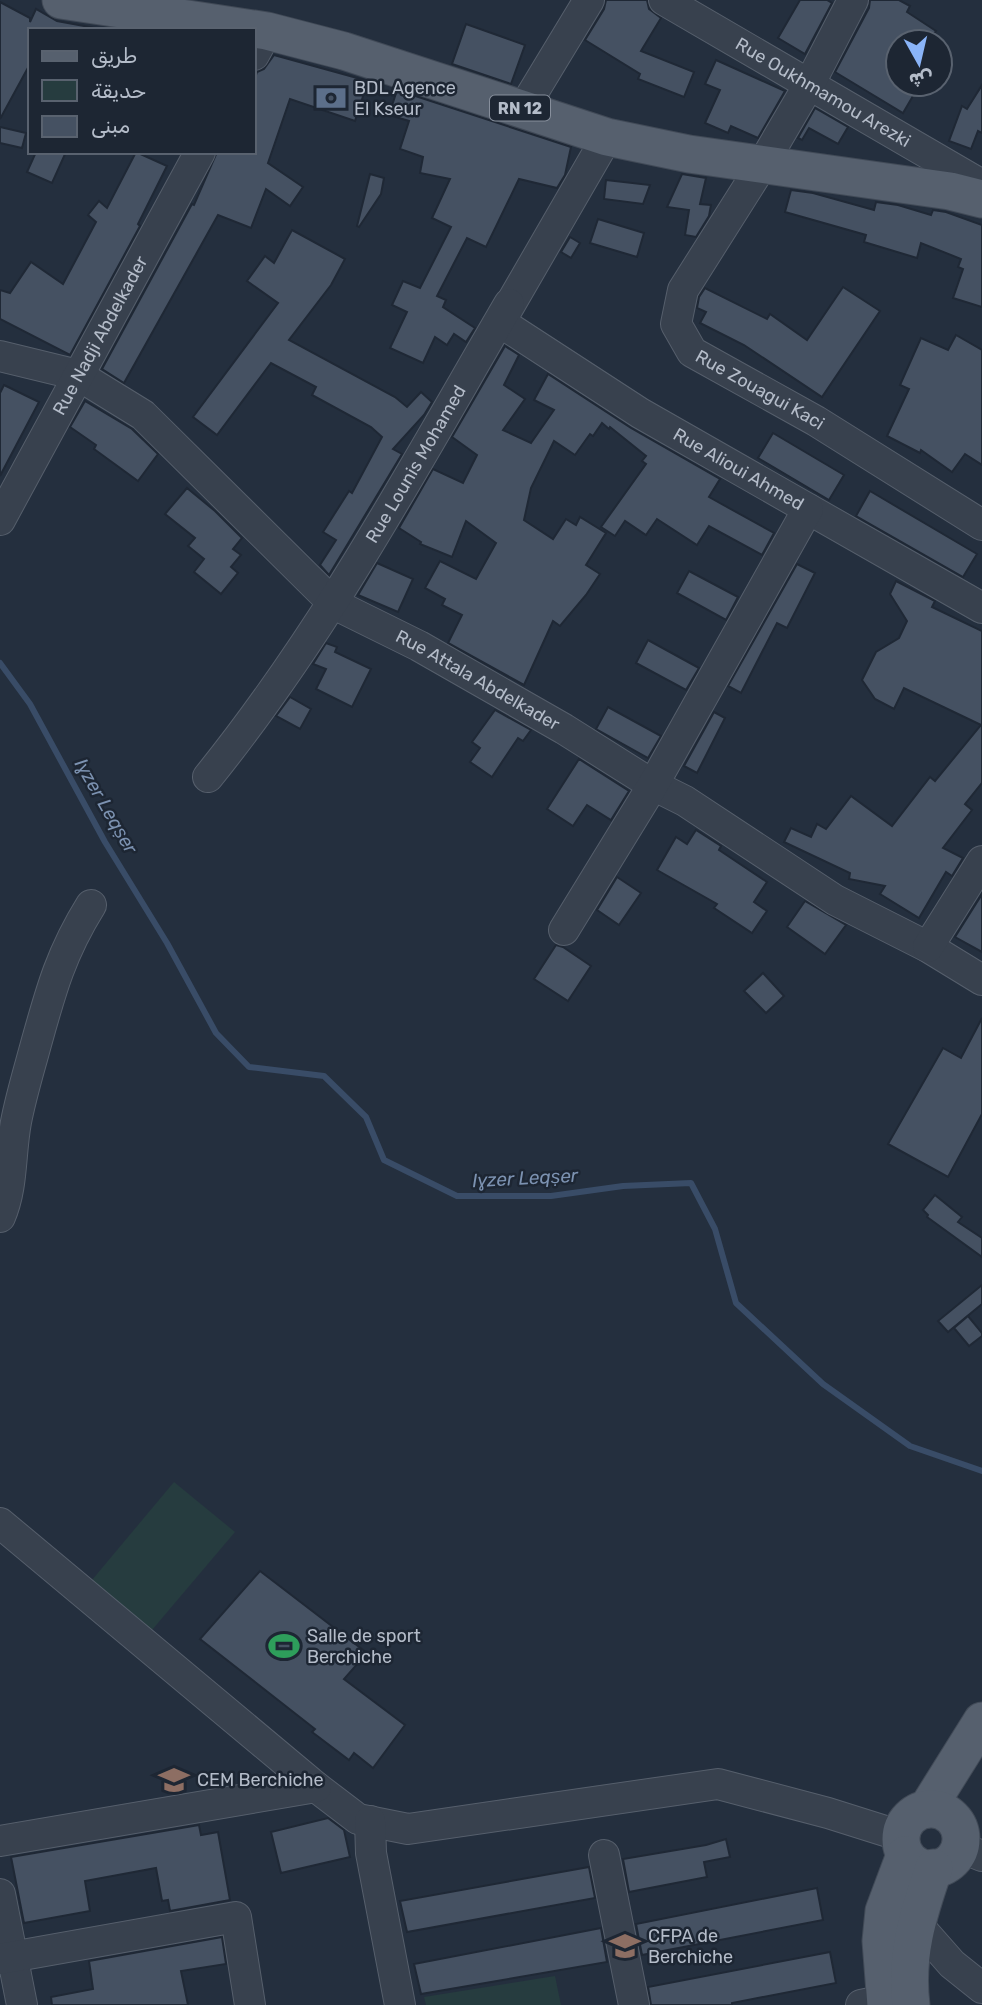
<svg xmlns="http://www.w3.org/2000/svg" width="982" height="2005" viewBox="0 0 982 2005" font-family="Rubik,Cairo,sans-serif">
	<rect width="100%" height="100%" fill="#242f3e"/>
	<!-- green -->
	<g fill="#263c3f">
		<polygon points="174,1482 235,1532 152,1630 92,1580"/>
		<polygon points="555,1976 561,2005 426,2005 424,1997"/>
	</g>
	<g fill="none" stroke-linecap="round" stroke-linejoin="round">
		<!-- stream -->
		<polyline stroke="#394c67" stroke-width="6" points="0,663 30,704 105,842 167,943 216,1033 249,1067 324,1076 366,1117 384,1160 457,1196 551,1196 623,1186 691,1183 715,1229 736,1303 823,1384 910,1446 982,1471"/>
	</g>
	<!-- building -->
	<g fill="#455162" stroke="#1f2835" stroke-width="2">
		<polygon points="606,0 647,0 649,9 661,18 641,51 694,72 684,97 638,79 640,74 585,40 604,9"/>
		<polygon points="800,0 827,0 832,3 805,54 778,38"/>
		<polygon points="870,0 899,0 910,6 907,12 936,31 928,42 898,42 898,84 920,84 903,113 835,72 869,8"/>
		<polygon points="0,2 30,18 30,22 36,9 57,21 106,30 30,30 30,64 0,119"/>
		<polygon points="466,24 525,45 511,84 452,64"/>
		<polygon points="274,55 368,81 355,121 290,99 268,163 303,187 290,206 266,189 251,228 218,215 124,383 102,369 192,204 194,205 217,152 254,152 254,81 257,72 264,69"/>
		<polygon points="716,60 785,91 758,138 731,126 728,133 705,123 720,90 705,84"/>
		<polygon points="982,85 982,133 978,131 971,149 949,141 962,106 967,109"/>
		<polygon points="397,90 571,147 565,175 557,188 519,179 486,247 467,238 437,296 446,300 443,307 475,328 466,342 454,334 447,345 435,337 423,363 390,348 407,312 392,305 403,281 420,288 451,227 432,218 450,179 420,173 423,157 400,149 409,121 389,115"/>
		<polygon points="815,108 848,127 838,144 809,128 802,140 798,138"/>
		<polygon points="0,127 26,133 22,148 0,143"/>
		<polygon points="36,152 66,152 52,183 27,172"/>
		<polygon points="136,152 167,166 138,224 140,226 70,355 0,319 0,290 10,293 31,262 63,284 96,222 88,215 99,201 107,208"/>
		<polygon points="370,174 384,178 381,194 359,227 357,226"/>
		<polygon points="682,174 706,178 700,204 711,205 709,216 696,237 685,235 689,210 667,207"/>
		<polygon points="606,180 650,185 643,204 604,199"/>
		<polygon points="791,190 813,193 874,210 876,202 898,205 931,215 933,210 946,212 982,225 982,307 953,298 963,269 958,267 961,259 921,243 917,258 864,242 866,235 785,212"/>
		<polygon points="598,219 644,233 637,257 590,243"/>
		<polygon points="292,230 345,259 331,285 289,340 395,397 407,407 421,392 432,402 424,415 393,449 402,454 329,575 320,565 336,540 323,532 349,491 352,493 382,437 371,427 312,395 316,387 271,363 217,435 193,417 278,303 247,281 265,256 274,263"/>
		<polygon points="570,237 580,243 571,258 561,252"/>
		<polygon points="843,287 880,311 822,397 744,345 700,323 706,312 697,308 699,297 705,288 767,319 770,314 807,340"/>
		<polygon points="956,335 982,350 982,465 965,454 952,472 921,450 920,453 887,436 909,389 900,385 921,338 948,350"/>
		<polygon points="505,346 519,355 504,385 525,399 503,430 531,443 554,410 534,400 548,374 631,428 720,479 709,497 774,533 762,555 709,526 697,545 657,519 646,535 625,521 615,536 601,527 646,464 642,461 646,456 610,427 609,429 602,423 593,436 590,434 575,455 554,441 531,488 524,520 553,539 566,519 576,525 580,517 606,533 586,565 600,574 586,595 560,626 553,621 524,685 448,643 462,615 442,605 445,599 425,588 440,561 476,579 496,543 466,521 452,557 420,544 421,542 399,528 433,469 463,483 477,455 452,437"/>
		<polygon points="4,385 39,402 0,476 0,393"/>
		<polygon points="85,401 132,429 158,454 138,481 94,449 96,445 70,427"/>
		<polygon points="773,433 844,475 829,500 758,458"/>
		<polygon points="187,488 215,511 242,538 233,549 241,555 231,567 238,573 221,594 194,572 204,559 188,546 195,538 165,514"/>
		<polygon points="870,491 977,554 963,577 856,516"/>
		<polygon points="377,563 413,579 398,612 358,595"/>
		<polygon points="797,564 815,573 787,628 777,623 741,693 728,686"/>
		<polygon points="689,571 738,597 726,620 677,593"/>
		<polygon points="896,581 935,601 932,607 982,631 982,783 965,804 972,810 943,848 963,858 952,876 946,872 919,918 880,894 885,886 849,879 850,873 784,842 791,828 811,837 817,824 826,829 851,796 892,826 930,777 935,781 981,725 904,688 894,709 875,699 862,680 876,652 899,638 907,621 890,594"/>
		<polygon points="648,640 699,668 686,690 636,663"/>
		<polygon points="326,643 337,647 335,652 371,669 352,707 316,689 326,669 313,664"/>
		<polygon points="290,697 311,709 300,729 276,716"/>
		<polygon points="608,707 661,736 648,758 596,729"/>
		<polygon points="495,710 531,730 523,741 518,738 492,777 470,762 480,748 472,742"/>
		<polygon points="714,712 725,718 697,773 684,766"/>
		<polygon points="579,759 629,791 611,820 587,805 573,826 547,809"/>
		<polygon points="696,830 721,846 719,850 767,882 754,902 767,911 752,933 714,908 717,904 657,870 676,837 687,844"/>
		<polygon points="617,877 641,893 619,925 597,910"/>
		<polygon points="982,894 982,952 955,937"/>
		<polygon points="805,901 846,925 825,954 787,927"/>
		<polygon points="556,945 563,947 591,966 568,1001 534,979"/>
		<polygon points="763,973 784,996 766,1013 744,991"/>
		<polygon points="982,1018 982,1114 948,1177 888,1144 943,1048 961,1058"/>
		<polygon points="935,1195 962,1217 958,1222 982,1238 982,1257 927,1217 928,1215 923,1210"/>
		<polygon points="982,1285 982,1304 948,1332 938,1321"/>
		<polygon points="968,1316 982,1333 982,1336 969,1346 954,1328"/>
		<polygon points="260,1571 367,1653 344,1679 405,1725 373,1768 354,1753 349,1760 312,1732 315,1729 200,1639"/>
		<polygon points="328,1818 344,1830 350,1857 281,1873 271,1832"/>
		<polygon points="199,1825 201,1835 218,1832 230,1900 170,1911 168,1900 162,1901 156,1868 85,1881 90,1911 24,1923 11,1857"/>
		<polygon points="726,1839 730,1857 704,1862 707,1877 629,1892 623,1859 706,1845"/>
		<polygon points="589,1867 595,1898 407,1932 400,1901"/>
		<polygon points="817,1888 823,1920 642,1955 636,1924"/>
		<polygon points="601,1928 607,1962 421,1994 414,1964"/>
		<polygon points="222,1937 226,1964 181,1971 188,2005 52,2005 51,1997 93,1989 89,1961"/>
		<polygon points="830,1952 836,1983 732,2003 732,2005 651,2005 648,1987"/>
	</g>
	<g fill="none" stroke-linecap="round" stroke-linejoin="round">
		<!-- minor casing -->
		<g stroke="#565f6c" stroke-width="32">
			<g id="minor">
				<path id="s1" d="M 664,0 L 982,185"/>
				<path id="s2" d="M 853,0 L 810,83 L 762,165 L 683,290 L 676,324 L 692,352 L 816,421 L 982,525"/>
				<polyline points="254,55 267,31"/>
				<polyline points="523,109 589,0"/>
				<path id="s3" d="M 607,137 L 500,322 L 640,413 L 982,608"/>
				<path id="s4" d="M 0,356 L 78,375 L 143,415 L 334,604 L 419,646 L 564,729 L 653,785 L 685,801 L 835,900 L 928,947 L 982,980"/>
				<path id="s5" d="M 0,520 L 200,152"/>
				<path id="s6" d="M 208,777 C 326,631 415,465 509,304"/>
				<polyline points="564,930 653,785 808,509"/>
				<polyline points="928,947 982,861"/>
				<path d="M 0,1217 C 13,1187 10,1154 16,1122 C 21,1096 29,1070 36,1044 C 51,990 61,953 91,905"/>
				<polyline points="0,1523 316,1787 358,1819 408,1829 718,1784 828,1813 901,1836"/>
				<polyline points="370,1821 371,1853 400,2005"/>
				<polyline points="0,1841 316,1787"/>
				<polyline points="960,1847 982,1856"/>
				<polyline points="604,1855 634,2005"/>
				<polyline points="0,1894 22,2005"/>
				<polyline points="915,1922 952,1964 982,1988"/>
				<polyline points="0,1959 236,1917 250,2005"/>
				<polyline points="861,2005 885,2000"/>
			</g>
		</g>
		<!-- major casing -->
		<g stroke="#414a57" stroke-width="39">
			<g id="major">
				<polyline points="61,0 267,31 344,51 607,137 689,154 950,191 982,199"/>
				<polyline points="927,1809 982,1721"/>
				<circle cx="931" cy="1839" r="30"/>
				<polyline points="886,2005 881,1941 884,1911 905,1855"/>
				<path d="M 911,2005 C 905,1956 918,1914 934,1868"/>
			</g>
		</g>
		<!-- minor -->
		<use href="#minor" stroke="#38414e" stroke-width="30"/>
		<!-- major -->
		<use href="#major" stroke="#56606e" stroke-width="37"/>
	</g>
	<!-- icons -->
	<defs>
		<g id="bank-bare" transform="scale(2.415)"><path d="M-6-4H6V4H-6ZM0-2.3a2.3 2.3 0 1 0 0 4.6a2.3 2.3 0 1 0 0-4.6Z" fill="#5c6f8a" stroke="#1d2633" stroke-width="2.5" paint-order="stroke"/></g>
		<g id="stadium-bare" transform="scale(2.415)"><path d="M0-5a6.5 5 0 1 0 0 10a6.5 5 0 1 0 0-10ZM-3.5-1.8h7v3.6h-7Z" fill="#2e9e5b" stroke="#1d2633" stroke-width="2.5" paint-order="stroke"/></g>
		<g id="school-bare" transform="scale(2.415)"><path d="M0-5L7-2L0 1L-7-2ZM-4 1L0 2.5L4 1V4Q0 6-4 4Z" fill="#8d6e63" stroke="#1d2633" stroke-width="2.5" paint-order="stroke"/></g>
		<g id="university-bare" transform="scale(2.415)"><path d="M0-5L7-2L0 1L-7-2ZM-4 1L0 2.5L4 1V4Q0 6-4 4Z" fill="#8d6e63" stroke="#1d2633" stroke-width="2.5" paint-order="stroke"/></g>
	</defs>
	<g fill-rule="evenodd">
		<use href="#bank-bare" x="331" y="98"/>
		<use href="#stadium-bare" x="284" y="1646"/>
		<use href="#school-bare" x="174" y="1780"/>
		<use href="#university-bare" x="625" y="1946"/>
	</g>
	<g text-anchor="middle" dominant-baseline="central" stroke-width="5" stroke-linejoin="round" paint-order="stroke">
		<!-- shield labels -->
		<rect fill="#1d2633" stroke="#878f9c" stroke-width="2" x="490" y="95.5" width="60" height="25" rx="5"/>
		<g font-size="16" font-weight="bold" fill="#b4bcc9">
			<text x="520" y="108">RN 12</text>
		</g>
		<!-- poi labels -->
		<g font-size="18" fill="#b4bcc9" stroke="#1d2633" text-anchor="start">
			<text x="354" y="88">BDL Agence<tspan x="354" dy="21">El Kseur</tspan></text>
			<text x="307" y="1636">Salle de sport<tspan x="307" dy="21">Berchiche</tspan></text>
			<text x="197" y="1780">CEM Berchiche</text>
			<text x="648" y="1936">CFPA de<tspan x="648" dy="21">Berchiche</tspan></text>
		</g>
		<!-- street labels -->
		<g font-size="18" fill="#b4bcc9" stroke="#1d2633">
			<text stroke="none"><textPath href="#s1" startOffset="184">Rue Oukhmamou Arezki</textPath></text>
			<text stroke="none"><textPath href="#s5" startOffset="210">Rue Nadji Abdelkader</textPath></text>
			<text stroke="none"><textPath href="#s2" startOffset="481">Rue Zouagui Kaci</textPath></text>
			<text stroke="none"><textPath href="#s6" startOffset="376">Rue Lounis Mohamed</textPath></text>
			<text stroke="none"><textPath href="#s3" startOffset="494">Rue Alioui Ahmed</textPath></text>
			<text stroke="none"><textPath href="#s4" startOffset="588">Rue Attala Abdelkader</textPath></text>
		</g>
		<!-- water labels -->
		<g font-size="19" font-style="italic" fill="#7c92b1" stroke="#1d2633">
			<text transform="translate(106 806) rotate(60)">Iɣzer Leqṣer</text>
			<text transform="translate(525 1178) rotate(-3)">Iɣzer Leqṣer</text>
		</g>
	</g>
	<!-- legend -->
	<rect x="28" y="28" width="228" height="126" fill="#1d2633" stroke="#59626f" stroke-width="2"/>
	<rect x="42" y="51" width="35" height="10" fill="#56606e" stroke="#59626f" stroke-width="2"/>
	<text x="91" y="63" font-size="21" fill="#b4bcc9">طريق</text>
	<rect x="42" y="80" width="35" height="21" fill="#263c3f" stroke="#59626f" stroke-width="2"/>
	<text x="91" y="98" font-size="21" fill="#b4bcc9">حديقة</text>
	<rect x="42" y="116" width="35" height="21" fill="#455162" stroke="#59626f" stroke-width="2"/>
	<text x="91" y="133" font-size="21" fill="#b4bcc9">مبنى</text>
	<!-- north arrow -->
	<g transform="translate(919 63) rotate(172)"><circle r="33" fill="#1d2633" stroke="#59626f" stroke-width="2"/>
	<path d="M0-5L12 26L0 18L-12 26Z" fill="#8ab4f8"/>
	<text y="-10" font-size="19" font-weight="bold" text-anchor="middle" fill="#b4bcc9">ش</text>
	</g>
</svg>
